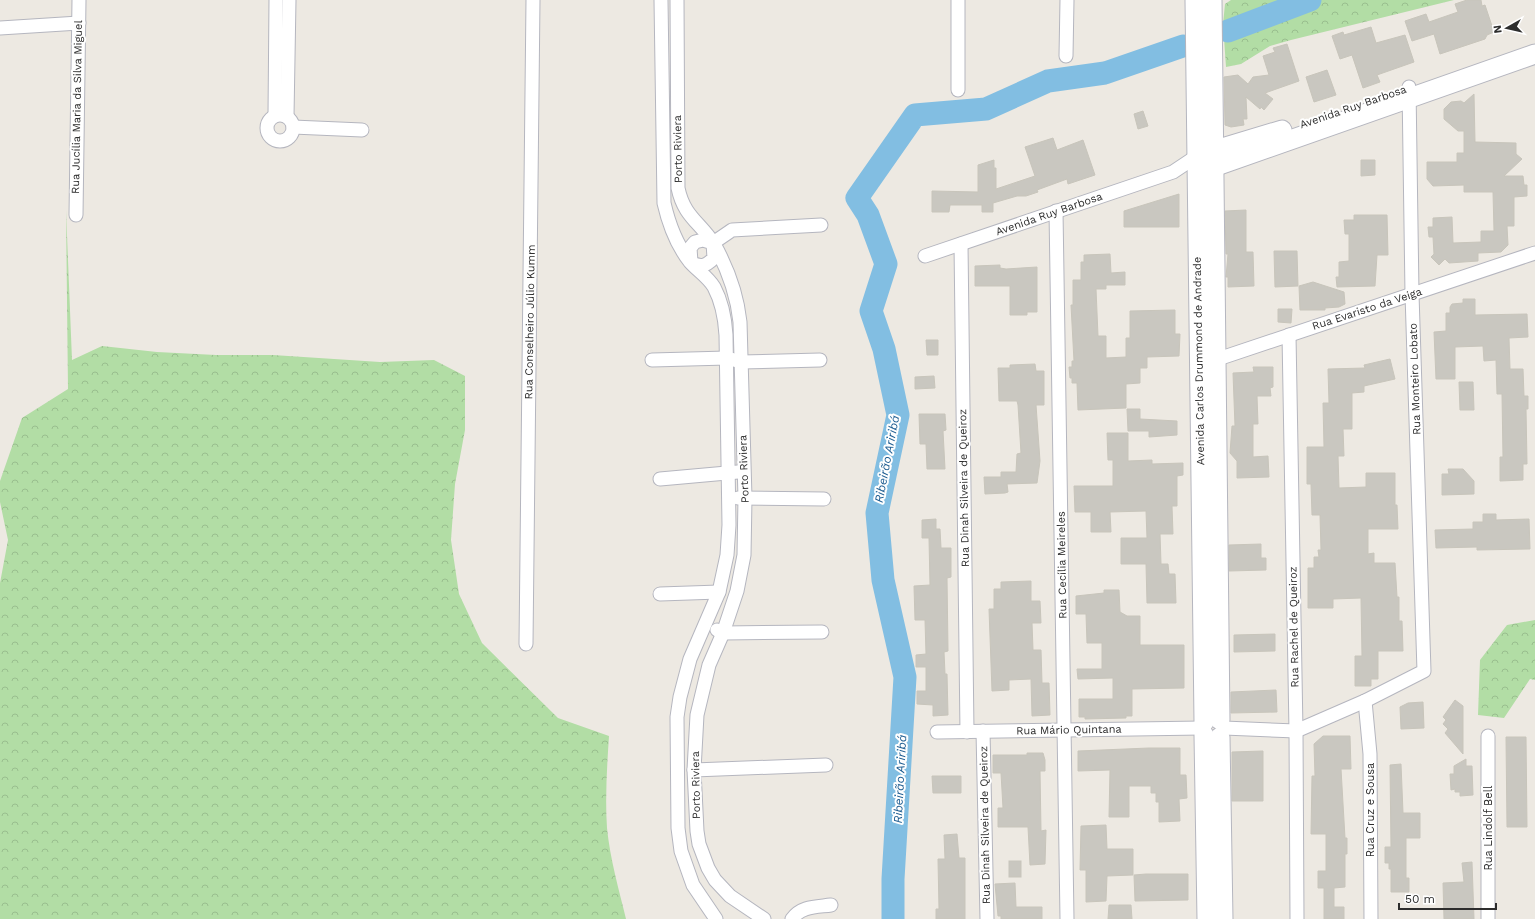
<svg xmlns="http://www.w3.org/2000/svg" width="1535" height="919" viewBox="0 0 1535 919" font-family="'Work Sans',sans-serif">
	<defs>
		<pattern id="forest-crowns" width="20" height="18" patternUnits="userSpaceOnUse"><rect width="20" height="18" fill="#b2dda5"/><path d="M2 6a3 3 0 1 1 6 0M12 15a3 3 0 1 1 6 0" fill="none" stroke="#99be8e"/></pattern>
	</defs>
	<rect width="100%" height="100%" fill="#ede9e2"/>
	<!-- forest -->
	<g fill="url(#forest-crowns)">
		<polygon points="1231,0 1454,0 1291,40 1270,46 1241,64 1226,67 1223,24 1225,4"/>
		<path d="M 66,210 L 72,360 L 102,346 L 157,352 L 216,355 L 273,355 L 380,362 L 434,360 L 465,376 L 465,430 L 455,484 L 451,540 L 459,594 L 482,643 L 558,718 L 609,736 C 607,766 605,798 607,828 C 610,859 619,890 626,919 L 0,919 L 0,583 L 8,540 L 0,502 L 0,481 L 22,418 L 68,389 Z"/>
		<polygon points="1535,620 1535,680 1530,679 1504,718 1478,715 1480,660 1507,625"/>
	</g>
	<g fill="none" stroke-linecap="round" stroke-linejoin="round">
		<!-- river -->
		<g stroke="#82bee2" stroke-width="23">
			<polyline points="1228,31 1310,0"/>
			<polyline points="893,919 893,879 905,677 883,580 877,513 898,415 884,349 871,311 886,264 868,215 857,198 915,115 986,109 1048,81 1105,73 1183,46"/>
		</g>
	</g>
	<!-- building -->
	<g fill="#c9c7c0" stroke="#c8c5bb">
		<polygon points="1467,0 1481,0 1482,6 1485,5 1494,32 1487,35 1485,39 1440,54 1434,34 1412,41 1405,21 1426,14 1429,22 1458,12 1455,4"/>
		<polygon points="1371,27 1376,43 1405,35 1414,62 1377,75 1380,82 1363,88 1352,55 1340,59 1332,36 1343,32 1344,35"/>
		<polygon points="1287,44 1299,81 1265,93 1273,99 1264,110 1261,107 1260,109 1246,97 1247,119 1243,119 1244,125 1231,127 1225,125 1224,77 1238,75 1248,84 1253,77 1269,75 1263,56 1275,52 1273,48"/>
		<polygon points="1327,70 1336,95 1314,102 1306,77"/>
		<polygon points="1474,94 1475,142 1516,143 1516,154 1522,159 1504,176 1523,176 1524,185 1527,185 1527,196 1514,197 1514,226 1507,226 1508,245 1501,252 1478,253 1478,261 1449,263 1445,259 1439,265 1431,257 1434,254 1433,237 1429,237 1428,227 1433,227 1433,218 1452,217 1453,243 1481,242 1481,231 1494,231 1493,192 1464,192 1464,185 1433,186 1427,179 1427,162 1457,162 1457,153 1464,153 1464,131 1458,131 1444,119 1444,109 1451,102 1461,101 1464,103"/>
		<polygon points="1143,111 1148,126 1138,129 1134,114"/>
		<polygon points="1053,138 1057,150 1083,140 1095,175 1068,184 1067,179 1037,190 1038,192 1026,196 1017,196 993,203 993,212 982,212 982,205 950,205 949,212 932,212 932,191 978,192 978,165 994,160 994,168 996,168 996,189 1035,176 1025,147"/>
		<polygon points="1361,160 1375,160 1375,175 1361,176"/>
		<polygon points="1179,194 1179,227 1124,227 1124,211"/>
		<polygon points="1246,210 1246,252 1253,252 1254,286 1228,287 1228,277 1226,277 1228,254 1226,254 1225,211"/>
		<polygon points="1354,215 1387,215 1388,255 1377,255 1375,286 1337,287 1336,277 1339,277 1339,262 1349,261 1349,234 1345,234 1344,220 1354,220"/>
		<polygon points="1274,251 1297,251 1298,286 1275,287"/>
		<polygon points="1110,254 1111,273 1125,272 1125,285 1106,285 1106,289 1096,289 1098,336 1106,336 1106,358 1126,357 1126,338 1130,338 1130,311 1175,310 1175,334 1180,334 1179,356 1147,357 1147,368 1140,368 1140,383 1126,384 1126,408 1078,410 1077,383 1072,383 1072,378 1070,378 1069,367 1072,367 1072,361 1074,361 1071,305 1073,305 1073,280 1081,280 1081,262 1084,262 1084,255"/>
		<polygon points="1000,265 1000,268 1006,269 1037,267 1037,312 1027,312 1027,315 1010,315 1010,286 975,286 975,266"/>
		<polygon points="1313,282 1344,292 1345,304 1339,307 1325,308 1325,310 1300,310 1299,286"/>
		<polygon points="1463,299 1475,299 1475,315 1527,314 1528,337 1509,338 1510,369 1523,369 1524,396 1528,396 1528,409 1526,409 1527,464 1523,464 1523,480 1500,481 1500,457 1503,457 1502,394 1497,394 1496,360 1484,361 1483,346 1455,347 1455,379 1436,379 1434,332 1446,331 1446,313 1450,313 1450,307 1452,304 1463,303"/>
		<polygon points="1278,309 1292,309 1291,323 1278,322"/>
		<polygon points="926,340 938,340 938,355 927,355"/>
		<polygon points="1390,359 1395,379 1364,386 1364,392 1352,393 1352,429 1343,429 1344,456 1338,456 1339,488 1366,487 1366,473 1395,473 1395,505 1397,505 1398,529 1368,529 1368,554 1374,553 1374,563 1395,563 1397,597 1399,597 1399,621 1402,621 1403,651 1378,651 1378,679 1371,679 1371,686 1355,686 1355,656 1362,656 1361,598 1333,599 1333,608 1308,608 1308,568 1314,568 1314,557 1319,557 1318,550 1321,550 1320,515 1312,515 1311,484 1307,484 1307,447 1324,447 1323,403 1329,403 1328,369 1365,368 1364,365"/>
		<polygon points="1035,364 1036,371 1044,371 1044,405 1036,405 1040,461 1037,483 1007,484 1008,492 1005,493 985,494 984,477 1001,477 1001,472 1016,472 1017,454 1021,453 1018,405 1017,401 999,401 998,368 1010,368 1010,365"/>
		<polygon points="1253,367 1273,367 1273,387 1270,388 1271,396 1257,396 1258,424 1253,424 1253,457 1268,456 1269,477 1237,478 1237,461 1230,453 1232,426 1235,426 1233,373 1254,372"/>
		<polygon points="934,376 935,388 915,389 915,377"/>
		<polygon points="1459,382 1473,382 1474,410 1460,410"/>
		<polygon points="1127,409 1140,409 1140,419 1177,421 1177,435 1149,437 1149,431 1128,431"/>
		<polygon points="919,414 945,414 946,430 943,431 945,469 927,469 926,444 920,444"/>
		<polygon points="1107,433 1128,433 1128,461 1152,460 1152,464 1183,463 1183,475 1177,476 1177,506 1172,506 1173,534 1160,534 1161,564 1168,564 1169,574 1175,574 1176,603 1147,603 1146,564 1121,564 1121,538 1147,538 1146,511 1110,512 1111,532 1091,532 1091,512 1075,512 1074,486 1113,486 1113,460 1108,460"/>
		<polygon points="1448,469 1463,469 1474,481 1474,494 1442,495 1442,474 1449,474"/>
		<polygon points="1483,514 1496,514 1496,520 1529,519 1530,549 1477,550 1477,547 1436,548 1435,530 1473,529 1473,522 1483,522"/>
		<polygon points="936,519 936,529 940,529 941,548 951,548 951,577 947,578 948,651 944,652 945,674 947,674 948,715 933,716 933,705 917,704 917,691 926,691 926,667 916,667 916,655 926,654 925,620 915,620 914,586 930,585 929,538 922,538 922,520"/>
		<polygon points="1261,544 1261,558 1266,558 1266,570 1229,571 1229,545"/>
		<polygon points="1031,581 1031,601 1040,601 1041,623 1032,623 1033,650 1041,650 1042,683 1049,683 1050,715 1032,716 1031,679 1009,680 1009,690 992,691 989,609 994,609 994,589 1001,589 1001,582"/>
		<polygon points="1104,590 1119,590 1120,612 1127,616 1140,616 1140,645 1184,645 1184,688 1132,689 1132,716 1126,716 1126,718 1085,719 1085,717 1079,717 1079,699 1113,699 1113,678 1078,679 1077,669 1102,669 1102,643 1087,643 1086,614 1076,614 1076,596 1104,593"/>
		<polygon points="1275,634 1275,651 1234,652 1234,635"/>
		<polygon points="1276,690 1277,712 1231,713 1231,692"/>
		<polygon points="1455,700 1463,706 1463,754 1445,733 1448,729 1443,724 1446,720 1443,717"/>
		<polygon points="1423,702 1424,728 1401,729 1400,707 1408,703"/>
		<polygon points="1323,736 1350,736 1351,769 1341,769 1345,838 1347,838 1347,854 1345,854 1345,887 1334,888 1334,907 1344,907 1344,919 1324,919 1324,888 1318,888 1318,871 1326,871 1326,834 1311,834 1312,776 1315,776 1314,744"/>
		<polygon points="1506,737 1526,737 1527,827 1507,827"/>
		<polygon points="1149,748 1180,748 1180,775 1186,775 1187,798 1179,799 1180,821 1159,822 1159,802 1156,802 1156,793 1151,793 1151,786 1129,786 1129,817 1109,817 1110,770 1078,771 1078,751"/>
		<polygon points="1263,751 1263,801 1232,801 1232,752"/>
		<polygon points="1027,753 1043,753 1045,760 1045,771 1040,771 1041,831 1046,830 1045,864 1030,865 1028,827 998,827 998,808 1003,808 1001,773 993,773 993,755 1027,755"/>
		<polygon points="1466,759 1466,766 1472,766 1473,795 1460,796 1460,792 1455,792 1455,789 1451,790 1450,774 1454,774 1454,766"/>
		<polygon points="1401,764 1403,813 1420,813 1420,838 1406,838 1406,878 1409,878 1409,892 1391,892 1391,869 1389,869 1389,863 1385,863 1385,847 1391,847 1390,765"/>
		<polygon points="932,776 961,776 961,793 933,793"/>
		<polygon points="1106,825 1107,849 1133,849 1133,875 1107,876 1106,901 1086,902 1086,870 1080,870 1081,826"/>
		<polygon points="957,834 959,858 965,858 965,919 936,919 936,909 939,909 938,859 945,859 944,835"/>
		<rect x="1009" y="861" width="12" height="16"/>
		<polygon points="1472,862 1474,919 1444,919 1443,883 1464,882 1462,863"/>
		<polygon points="1146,874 1188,874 1188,900 1135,901 1134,875"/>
		<polygon points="1015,883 1016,907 1042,907 1042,919 1001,919 1001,916 998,916 995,884"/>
		<polygon points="1109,905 1131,905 1132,919 1108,919"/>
	</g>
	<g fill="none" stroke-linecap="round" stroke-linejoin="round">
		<!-- street casing -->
		<g stroke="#b5b6bf" stroke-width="15">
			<g id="street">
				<path d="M 661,0 L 664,203 C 669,225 676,244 690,262 C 698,271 708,277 714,287 C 722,302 725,318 726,335 L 729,525 L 727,555 L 719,592 L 690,659 L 680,697 L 677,717 L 678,828 L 681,851 L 693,885 L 716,919"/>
				<path d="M 677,0 L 678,188 C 684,217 700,222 714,244 C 728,269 737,294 740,322 L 745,498 L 744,555 L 737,591 L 723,633 L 709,665 L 697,715 L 694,770 L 697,831 L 699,844 L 708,868 L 715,880 L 730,896 L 764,919"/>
				<polyline points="958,0 958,90"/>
				<polyline points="0,28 79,23"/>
				<polyline points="1066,56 1067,0"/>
				<circle cx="280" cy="128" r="13"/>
				<polyline points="275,115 276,0"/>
				<polyline points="287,116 289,0"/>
				<polyline points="293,127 362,130"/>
				<polyline points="1056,211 1067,919"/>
				<polyline points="76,215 79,0"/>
				<path d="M 703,240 L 713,243 L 714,258 C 706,266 701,268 691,262 L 690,248 L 695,242 Z"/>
				<polyline points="713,243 732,230 821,225"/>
				<polyline points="961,244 967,732"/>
				<polyline points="925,256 1173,172 1197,156"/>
				<polyline points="1289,335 1296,731 1297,919"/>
				<polyline points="652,360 727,358 741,362 820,360"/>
				<polyline points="1209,362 1535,253"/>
				<polyline points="660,479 738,472"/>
				<polyline points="738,498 824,499"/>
				<polyline points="660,594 719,592"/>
				<polyline points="717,630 723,633 822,632"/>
				<polyline points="526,644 533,0"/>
				<polyline points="1365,701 1370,754 1371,919"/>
				<polyline points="1224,728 1296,731 1365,701 1424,671 1412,294 1409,87"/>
				<polyline points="983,731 987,919"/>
				<polyline points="937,732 1202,728"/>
				<polyline points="1488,736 1488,919"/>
				<polyline points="694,770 826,765"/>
				<path d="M 792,919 C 801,906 816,907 831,905"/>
			</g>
		</g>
		<!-- secondary casing -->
		<g stroke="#b5b6bf" stroke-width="21">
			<g id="secondary">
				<polyline points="1195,0 1204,722"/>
				<polyline points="1212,0 1220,720"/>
				<polyline points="1202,154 1282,130"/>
				<polyline points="1202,171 1535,54"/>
				<polyline points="1204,735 1207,919"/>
				<polyline points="1220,737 1223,919"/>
			</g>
		</g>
		<!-- street -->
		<use href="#street" stroke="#fff" stroke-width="13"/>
		<!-- secondary -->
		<use href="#secondary" stroke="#fff" stroke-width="19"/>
	</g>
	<g text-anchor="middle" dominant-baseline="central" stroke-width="4" stroke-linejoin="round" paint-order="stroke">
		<!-- street labels -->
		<g font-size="11" fill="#2d2d2d" stroke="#fff">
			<text transform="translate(77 107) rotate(-89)">Rua Jucília Maria da Silva Miguel</text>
			<text transform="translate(1353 107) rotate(-19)">Avenida Ruy Barbosa</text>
			<text transform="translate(678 149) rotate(-91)">Porto Riviera</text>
			<text transform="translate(1049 214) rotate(-19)">Avenida Ruy Barbosa</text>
			<text transform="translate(1367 309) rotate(-18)">Rua Evaristo da Veiga</text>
			<text transform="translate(530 322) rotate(-89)">Rua Conselheiro Júlio Kumm</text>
			<text transform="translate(1199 361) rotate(-91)">Avenida Carlos Drummond de Andrade</text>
			<text transform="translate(1415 379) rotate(-92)">Rua Monteiro Lobato</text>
			<text transform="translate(744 469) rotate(-92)">Porto Riviera</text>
			<text transform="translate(964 488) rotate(-91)">Rua Dinah Silveira de Queiroz</text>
			<text transform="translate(1062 565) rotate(-91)">Rua Cecília Meireles</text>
			<text transform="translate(1294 627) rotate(-91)">Rua Rachel de Queiroz</text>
			<text transform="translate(1069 730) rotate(-1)">Rua Mário Quintana</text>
			<text transform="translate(696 785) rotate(-91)">Porto Riviera</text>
			<text transform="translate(1370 810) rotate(-90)">Rua Cruz e Sousa</text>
			<text transform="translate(985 825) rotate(-91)">Rua Dinah Silveira de Queiroz</text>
			<text transform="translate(1488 828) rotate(-90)">Rua Lindolf Bell</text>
		</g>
		<!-- water labels -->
		<g font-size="12" font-style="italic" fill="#1e5d91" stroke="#fff">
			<text transform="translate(887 459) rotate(-79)">Ribeirão Ariribá</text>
			<text transform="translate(900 779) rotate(-87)">Ribeirão Ariribá</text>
		</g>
	</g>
	<!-- north arrow -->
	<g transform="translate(1507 28) rotate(262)" stroke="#ffffff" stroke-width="3" paint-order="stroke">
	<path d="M0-3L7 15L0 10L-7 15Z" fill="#2d2d2d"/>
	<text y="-6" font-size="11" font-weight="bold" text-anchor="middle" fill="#2d2d2d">N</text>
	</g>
	<!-- scale -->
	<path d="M1399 903v6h97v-6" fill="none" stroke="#2d2d2d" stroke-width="2"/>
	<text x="1405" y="903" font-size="12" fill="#2d2d2d" stroke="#ffffff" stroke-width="3" paint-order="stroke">50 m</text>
</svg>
